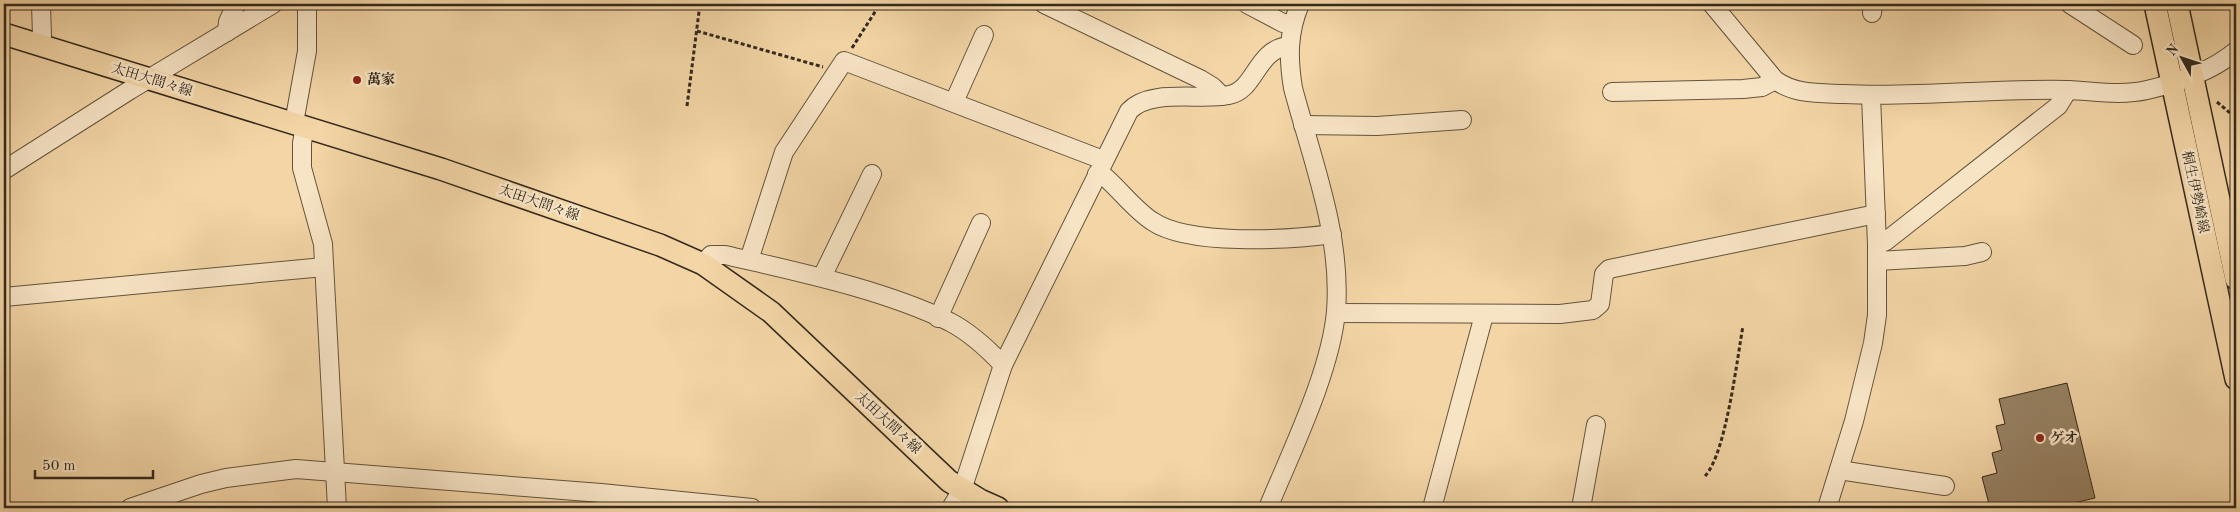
<svg xmlns="http://www.w3.org/2000/svg" width="2240" height="512" viewBox="0 0 2240 512" font-family="'Old Standard TT','Noto Serif JP',serif">
	<rect width="100%" height="100%" fill="#f3d5a6"/>
	<filter id="stains"><feTurbulence type="fractalNoise" baseFrequency=".004" numOctaves="4"/><feColorMatrix values="0 0 0 0 .2 0 0 0 0 .09 0 0 0 0 .02 0 0 0 .5 -.17"/></filter>
	<radialGradient id="worn" r=".72"><stop offset=".6" stop-color="#630" stop-opacity="0"/><stop offset="1" stop-color="#630" stop-opacity=".3"/></radialGradient>
	<!-- building -->
	<polygon fill="#978264" stroke="#33291c" points="2067,383 2095,498 2053,508 1990,508 1982,477 1997,473 1992,453 2002,450 1996,426 2005,424 1999,399"/>
	<g fill="none" stroke-linecap="round" stroke-linejoin="round">
		<!-- minor casing -->
		<g stroke="#63543e" stroke-width="20">
			<g id="minor">
				<polyline points="1044,4 1200,79 1213,87 1222,96"/>
				<polyline points="1247,4 1283,23 1293,24"/>
				<path d="M 1712,4 L 1775,80 C 1796,95 1820,93 1844,94 C 1919,98 1993,88 2068,90 C 2094,91 2121,96 2147,90 C 2178,83 2212,71 2236,51"/>
				<polyline points="2070,4 2133,45"/>
				<polyline points="1872,13 1873,4"/>
				<polyline points="227,32 228,22 236,4"/>
				<polyline points="38,45 42,36 41,4"/>
				<polyline points="1612,92 1743,89 1762,87 1775,80"/>
				<polyline points="954,102 984,35"/>
				<polyline points="294,123 307,51 307,4"/>
				<polyline points="1303,125 1377,126 1462,120"/>
				<polyline points="305,126 302,143 302,168 323,244 337,508"/>
				<polyline points="4,170 130,90 273,4"/>
				<path d="M 1097,174 L 1105,177 C 1121,191 1135,210 1152,221 C 1188,246 1289,240 1332,234"/>
				<polyline points="1877,245 1886,241 2058,106 2068,90"/>
				<polyline points="749,260 784,152 844,61 1103,160"/>
				<polyline points="1877,261 1965,256 1982,252"/>
				<path d="M 703,264 L 711,255 L 725,255 C 798,272 882,289 950,322 C 969,332 988,349 1003,365"/>
				<polyline points="822,277 872,174"/>
				<polyline points="4,297 324,267"/>
				<polyline points="1336,313 1560,314 1593,310 1600,304 1604,274 1609,269 1876,214"/>
				<polyline points="938,318 981,223"/>
				<polyline points="1839,470 1945,486"/>
				<polyline points="130,508 201,484 226,478 296,469 601,493 752,508"/>
				<path d="M 951,508 L 962,490 L 1003,365 L 1129,111 C 1150,88 1201,101 1229,95 C 1256,90 1256,49 1289,46"/>
				<path d="M 1268,508 C 1291,452 1331,371 1336,311 C 1342,235 1312,160 1293,88 C 1288,58 1288,32 1300,4"/>
				<polyline points="1432,508 1484,315"/>
				<polyline points="1581,508 1596,425"/>
				<polyline points="1827,508 1854,421 1873,343 1877,315 1877,245 1871,96"/>
			</g>
		</g>
		<!-- major casing -->
		<g stroke="#33291c" stroke-width="24">
			<g id="major">
				<polyline points="2155,4 2236,379"/>
				<polyline points="2177,4 2236,279"/>
				<polyline points="4,34 441,169 660,245 703,264 771,312 949,481 980,500 998,508"/>
			</g>
		</g>
		<!-- path -->
		<g stroke="#33291c" stroke-width="3" stroke-dasharray="4 2.5" stroke-linecap="butt">
			<polyline points="697,31 823,67"/>
			<polyline points="852,48 880,4"/>
			<polyline points="2217,102 2236,118"/>
			<polyline points="687,106 700,4"/>
			<path d="M 1705,476 C 1726,454 1737,359 1743,326"/>
		</g>
		<!-- minor -->
		<use href="#minor" stroke="#f7e4c5" stroke-width="18"/>
		<!-- major -->
		<use href="#major" stroke="#f3d5a6" stroke-width="21"/>
	</g>
	<!-- markers -->
	<g fill="#8f2418" stroke="#f7e4c5" stroke-width="2">
		<circle cx="357" cy="80" r="5"/>
		<circle cx="2040" cy="438" r="5"/>
	</g>
	<g text-anchor="middle" dominant-baseline="central" stroke-width="5" stroke-linejoin="round" paint-order="stroke">
		<!-- street labels -->
		<g font-size="14" fill="#33291c" stroke="#f7e4c5">
			<text transform="translate(152 80) rotate(17)">太田大間々線</text>
			<text transform="translate(2195 192) rotate(78)">桐生伊勢崎線</text>
			<text transform="translate(539 203) rotate(19)">太田大間々線</text>
			<text transform="translate(888 423) rotate(43)">太田大間々線</text>
		</g>
		<!-- poi labels -->
		<g font-size="14" font-weight="bold" fill="#33291c" stroke="#f7e4c5" text-anchor="start">
			<text x="367" y="80">萬家</text>
			<text x="2050" y="438">ゲオ</text>
		</g>
	</g>
	<!-- margin -->
	<rect width="2240" height="512" fill="none" stroke="#f3d5a6" stroke-width="20"/>
	<rect x="5" y="5" width="2230" height="502" fill="none" stroke="#33291c" stroke-width="2.5"/>
	<rect x="10" y="10" width="2220" height="492" fill="none" stroke="#33291c"/>
	<!-- north arrow -->
	<g transform="translate(2182 58) rotate(310)" stroke="#f7e4c5" stroke-width="4" paint-order="stroke">
	<path d="M0-4L9 19L0 12L-9 19Z" fill="#33291c"/>
	<text y="-8" font-size="14" font-weight="bold" text-anchor="middle" fill="#33291c">N</text>
	</g>
	<!-- scale -->
	<path d="M35 470v8h118v-8" fill="none" stroke="#33291c" stroke-width="2.5"/>
	<text x="42" y="470" font-size="15" fill="#33291c" stroke="#f7e4c5" stroke-width="4" paint-order="stroke">50 m</text>
	<rect width="100%" height="100%" filter="url(#stains)"/>
	<rect width="100%" height="100%" fill="url(#worn)"/>
</svg>
